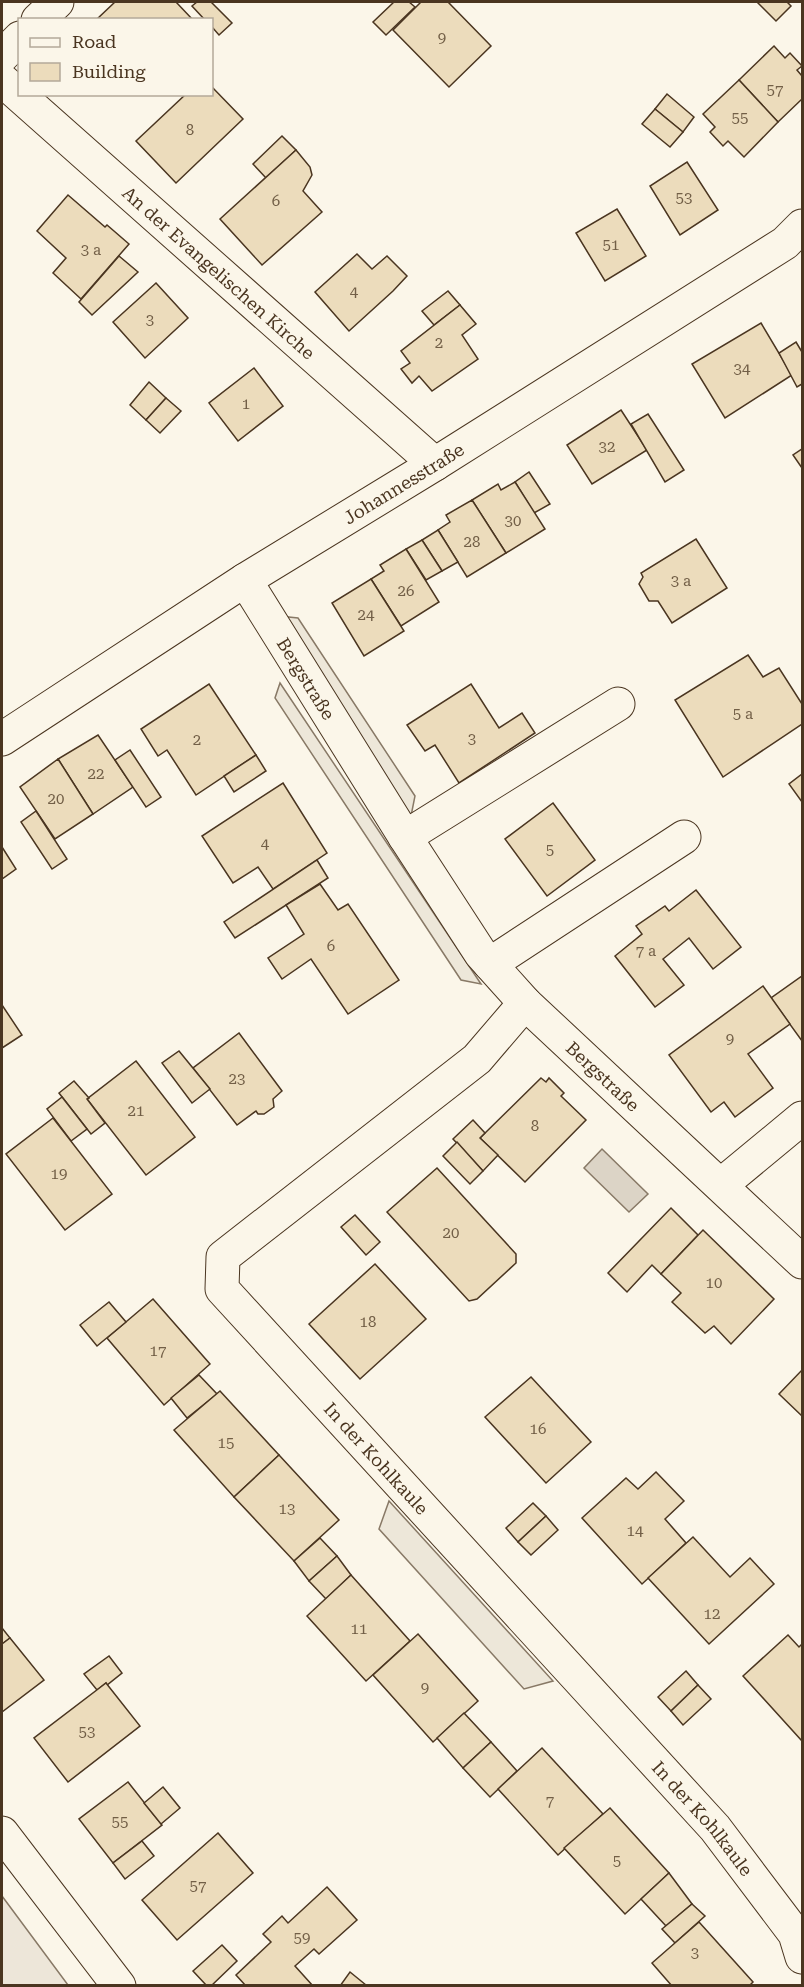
<svg xmlns="http://www.w3.org/2000/svg" width="804" height="1987" viewBox="0 0 804 1987" font-family="'Roboto Serif',serif">
	<rect width="100%" height="100%" fill="#fbf6e9"/>
	<!-- green -->
	<polygon fill="#ede6d9" stroke="#887966" stroke-width="1.5" points="2,1896 68,1985 2,1985"/>
	<!-- parking -->
	<g fill="#ede7d9" stroke="#887966" stroke-width="1.5">
		<polygon points="279,616 298,618 415,796 411,816"/>
		<polygon points="280,683 481,984 461,980 275,698"/>
		<polygon points="389,1501 553,1681 524,1689 379,1529"/>
	</g>
	<!-- water -->
	<polygon fill="#dcd4c6" stroke="#887966" stroke-width="1.5" points="602,1149 648,1194 629,1212 584,1168"/>
	<!-- building -->
	<g fill="#ecdcbc" stroke="#4a3520" stroke-width="1.5">
		<polygon points="115,2 176,2 193,20 96,20"/>
		<polygon points="197,2 211,2 232,23 219,35 212,27 212,20 205,20 192,6"/>
		<polygon points="394,2 409,2 415,7 386,35 373,22"/>
		<polygon points="421,2 448,2 491,46 449,87 393,30"/>
		<polygon points="757,2 787,2 791,6 776,21"/>
		<polygon points="774,46 785,58 790,53 802,66 797,70 802,76 802,99 778,122 739,80"/>
		<polygon points="739,80 778,122 744,157 728,141 723,146 710,132 715,127 703,114"/>
		<polygon points="212,87 243,119 176,183 136,141 186,94 212,94"/>
		<polygon points="667,94 694,117 683,132 655,109"/>
		<polygon points="655,109 683,132 670,147 642,124"/>
		<polygon points="282,136 296,150 266,178 253,164"/>
		<polygon points="296,150 310,167 312,175 303,191 322,212 262,265 220,219"/>
		<polygon points="687,162 718,210 680,235 650,186"/>
		<polygon points="68,195 105,227 107,225 129,244 81,299 53,273 66,258 37,231"/>
		<polygon points="617,209 646,256 605,281 576,233"/>
		<polygon points="357,254 372,269 387,256 407,276 393,291 349,331 315,292"/>
		<polygon points="119,256 138,272 92,315 79,302"/>
		<polygon points="156,283 188,318 145,358 113,322"/>
		<polygon points="448,291 460,305 434,325 422,311"/>
		<polygon points="460,305 476,324 462,335 478,359 432,391 419,376 412,383 401,369 410,363 401,351"/>
		<polygon points="761,323 792,375 725,418 692,364"/>
		<polygon points="796,342 802,352 802,384 797,387 779,353"/>
		<polygon points="254,368 283,406 238,441 209,403"/>
		<polygon points="149,382 166,398 146,420 130,405"/>
		<polygon points="166,398 181,411 160,433 146,420"/>
		<polygon points="621,410 647,450 592,484 567,445"/>
		<polygon points="648,414 684,470 665,482 631,424"/>
		<polygon points="802,449 802,468 793,455"/>
		<polygon points="529,472 550,504 534,513 515,482"/>
		<polygon points="515,482 545,529 506,553 472,500 498,484 501,490"/>
		<polygon points="472,500 506,553 467,577 438,530 450,522 446,515"/>
		<polygon points="438,530 458,562 442,571 422,540"/>
		<polygon points="696,539 727,588 672,623 658,601 649,601 639,584 643,577 641,573"/>
		<polygon points="422,540 442,571 426,580 406,549"/>
		<polygon points="406,549 439,602 401,626 371,579 384,571 380,565"/>
		<polygon points="371,579 404,631 364,656 332,603"/>
		<polygon points="748,655 763,677 779,668 802,704 802,724 723,777 675,700"/>
		<polygon points="209,684 256,755 196,795 167,750 158,756 141,729"/>
		<polygon points="471,684 499,728 522,713 535,733 459,783 435,745 425,751 407,725"/>
		<polygon points="98,735 133,787 93,814 58,759"/>
		<polygon points="130,750 161,797 146,807 115,760"/>
		<polygon points="256,755 266,771 234,792 224,776"/>
		<polygon points="58,759 93,814 55,839 20,787"/>
		<polygon points="802,774 802,802 789,784"/>
		<polygon points="283,783 327,853 273,889 258,867 233,883 202,836"/>
		<polygon points="553,803 595,860 547,896 505,839"/>
		<polygon points="36,811 67,859 52,869 21,822"/>
		<polygon points="2,847 16,869 2,879"/>
		<polygon points="317,860 328,878 235,938 224,922"/>
		<polygon points="320,884 338,910 348,904 399,980 348,1014 311,959 282,979 268,958 304,934 286,905"/>
		<polygon points="696,890 741,947 713,969 689,938 663,959 684,985 655,1007 615,956 642,934 636,926 665,906 669,911"/>
		<polygon points="802,976 802,1041 771,998"/>
		<polygon points="763,986 790,1024 748,1054 773,1088 735,1117 724,1102 711,1112 669,1055"/>
		<polygon points="2,1005 22,1035 2,1048"/>
		<polygon points="239,1033 282,1091 273,1099 274,1107 264,1114 258,1114 256,1111 237,1125 193,1068"/>
		<polygon points="179,1051 210,1089 192,1103 162,1063"/>
		<polygon points="136,1061 195,1137 146,1175 87,1099"/>
		<polygon points="541,1078 546,1082 549,1078 564,1093 561,1096 586,1120 525,1182 480,1138"/>
		<polygon points="74,1081 89,1098 87,1099 105,1123 91,1134 59,1093"/>
		<polygon points="62,1097 87,1129 71,1141 47,1109"/>
		<polygon points="53,1118 112,1194 65,1230 6,1154"/>
		<polygon points="473,1120 485,1133 480,1138 498,1155 483,1171 453,1139"/>
		<polygon points="457,1142 483,1171 470,1184 443,1156"/>
		<polygon points="437,1168 516,1254 516,1263 477,1299 469,1301 387,1212"/>
		<polygon points="671,1208 698,1235 661,1274 652,1265 627,1292 608,1273"/>
		<polygon points="355,1215 380,1242 366,1255 341,1227"/>
		<polygon points="703,1230 774,1299 731,1344 714,1326 705,1333 672,1302 681,1293 661,1274"/>
		<polygon points="375,1264 426,1319 360,1379 309,1324"/>
		<polygon points="153,1299 210,1364 164,1405 107,1338"/>
		<polygon points="109,1302 126,1322 97,1346 80,1325"/>
		<polygon points="802,1370 802,1416 779,1394"/>
		<polygon points="199,1375 217,1394 187,1418 171,1398"/>
		<polygon points="531,1377 591,1442 546,1483 485,1417"/>
		<polygon points="220,1391 279,1455 234,1497 174,1430"/>
		<polygon points="279,1455 339,1520 294,1561 234,1497"/>
		<polygon points="656,1472 684,1501 665,1519 686,1543 642,1584 582,1518 626,1478 638,1489"/>
		<polygon points="533,1503 546,1516 518,1542 506,1528"/>
		<polygon points="546,1516 558,1530 531,1555 518,1542"/>
		<polygon points="693,1537 730,1577 750,1558 774,1584 709,1644 648,1578"/>
		<polygon points="320,1538 337,1556 309,1581 294,1561"/>
		<polygon points="337,1556 351,1575 326,1599 309,1581"/>
		<polygon points="351,1575 410,1641 366,1681 307,1616"/>
		<polygon points="2,1628 10,1638 2,1644"/>
		<polygon points="418,1634 478,1701 433,1742 373,1675"/>
		<polygon points="788,1635 799,1647 802,1644 802,1741 743,1676"/>
		<polygon points="10,1638 44,1680 2,1712 2,1644"/>
		<polygon points="109,1656 122,1673 107,1685 106,1683 97,1690 84,1674"/>
		<polygon points="686,1671 698,1685 671,1711 658,1697"/>
		<polygon points="106,1683 140,1726 68,1782 34,1738"/>
		<polygon points="698,1685 711,1699 683,1725 671,1711"/>
		<polygon points="464,1713 491,1742 463,1768 437,1738"/>
		<polygon points="491,1742 517,1771 490,1797 463,1768"/>
		<polygon points="542,1748 603,1814 558,1855 498,1789"/>
		<polygon points="128,1782 162,1825 113,1863 79,1819"/>
		<polygon points="163,1787 180,1808 161,1824 144,1803"/>
		<polygon points="610,1808 669,1873 625,1914 564,1848"/>
		<polygon points="218,1833 253,1873 177,1940 142,1900"/>
		<polygon points="142,1841 154,1856 125,1879 113,1863"/>
		<polygon points="669,1873 692,1904 666,1926 641,1899"/>
		<polygon points="327,1887 357,1920 319,1954 314,1949 295,1966 313,1986 246,1986 236,1975 271,1942 263,1934 282,1916 288,1923"/>
		<polygon points="692,1904 705,1916 675,1943 662,1929"/>
		<polygon points="699,1922 753,1982 749,1986 672,1986 652,1963"/>
		<polygon points="222,1945 237,1961 211,1986 207,1986 193,1971"/>
		<polygon points="350,1972 366,1985 366,1986 340,1986"/>
	</g>
	<g fill="none" stroke-linecap="round" stroke-linejoin="round">
		<!-- minor casing -->
		<g stroke="#4a3520" stroke-width="35">
			<g id="minor">
				<polyline points="38,20 57,2"/>
				<polyline points="2,56 20,38"/>
				<path id="s1" d="M 2,80 L 435,464"/>
				<path id="s2" d="M 245,580 L 405,837 L 481,954 L 525,1003 L 802,1262"/>
				<path id="s3" d="M 2,739 L 245,580 L 435,464 L 785,243 L 802,226"/>
				<polyline points="405,837 618,704"/>
				<polyline points="490,964 684,837"/>
				<path id="s4" d="M 525,1003 L 477,1059 L 223,1257 L 222,1289 L 715,1828 L 795,1934 L 802,1957"/>
				<polyline points="721,1185 802,1118"/>
				<polyline points="2,1833 119,1986"/>
			</g>
		</g>
		<!-- minor -->
		<use href="#minor" stroke="#fbf6e9" stroke-width="33"/>
	</g>
	<g text-anchor="middle" dominant-baseline="central" stroke-width="4.5" stroke-linejoin="round" paint-order="stroke">
		<!-- number labels -->
		<g font-size="15" fill="#725f47">
			<text x="442" y="38">9</text>
			<text x="775" y="90">57</text>
			<text x="740" y="118">55</text>
			<text x="190" y="130">8</text>
			<text x="684" y="198">53</text>
			<text x="276" y="201">6</text>
			<text x="611" y="245">51</text>
			<text x="91" y="250">3 a</text>
			<text x="354" y="292">4</text>
			<text x="150" y="320">3</text>
			<text x="439" y="343">2</text>
			<text x="742" y="369">34</text>
			<text x="246" y="404">1</text>
			<text x="607" y="447">32</text>
			<text x="513" y="521">30</text>
			<text x="472" y="542">28</text>
			<text x="681" y="581">3 a</text>
			<text x="406" y="591">26</text>
			<text x="366" y="615">24</text>
			<text x="743" y="714">5 a</text>
			<text x="472" y="739">3</text>
			<text x="197" y="740">2</text>
			<text x="96" y="774">22</text>
			<text x="56" y="799">20</text>
			<text x="265" y="844">4</text>
			<text x="550" y="850">5</text>
			<text x="331" y="946">6</text>
			<text x="646" y="951">7 a</text>
			<text x="730" y="1039">9</text>
			<text x="237" y="1079">23</text>
			<text x="136" y="1111">21</text>
			<text x="535" y="1126">8</text>
			<text x="59" y="1174">19</text>
			<text x="451" y="1233">20</text>
			<text x="714" y="1283">10</text>
			<text x="368" y="1322">18</text>
			<text x="158" y="1351">17</text>
			<text x="538" y="1429">16</text>
			<text x="226" y="1443">15</text>
			<text x="287" y="1509">13</text>
			<text x="635" y="1531">14</text>
			<text x="712" y="1614">12</text>
			<text x="359" y="1629">11</text>
			<text x="425" y="1688">9</text>
			<text x="87" y="1732">53</text>
			<text x="550" y="1801">7</text>
			<text x="120" y="1822">55</text>
			<text x="617" y="1861">5</text>
			<text x="198" y="1886">57</text>
			<text x="302" y="1938">59</text>
			<text x="695" y="1953">3</text>
		</g>
		<!-- street labels -->
		<g font-size="18" fill="#4a3520" stroke="#fbf6e9">
			<text stroke="none"><textPath href="#s1" startOffset="290">An der Evangelischen Kirche</textPath></text>
			<text stroke="none"><textPath href="#s3" startOffset="476">Johannesstraße</textPath></text>
			<text stroke="none"><textPath href="#s2" startOffset="116">Bergstraße</textPath></text>
			<text stroke="none"><textPath href="#s2" startOffset="615">Bergstraße</textPath></text>
			<text stroke="none"><textPath href="#s4" startOffset="657">In der Kohlkaule</textPath></text>
			<text stroke="none"><textPath href="#s4" startOffset="1143">In der Kohlkaule</textPath></text>
		</g>
	</g>
	<!-- border -->
	<rect width="804" height="1987" fill="none" stroke="#4a3520" stroke-width="6"/>
	<!-- legend -->
	<rect x="18" y="18" width="195" height="78" fill="#fbf6e9" stroke="#b4a999" stroke-width="1.5"/>
	<rect x="30" y="38" width="30" height="9" fill="#fbf6e9" stroke="#b4a999" stroke-width="1.5"/>
	<text x="72" y="48" font-size="18" fill="#4a3520">Road</text>
	<rect x="30" y="63" width="30" height="18" fill="#ecdcbc" stroke="#b4a999" stroke-width="1.5"/>
	<text x="72" y="78" font-size="18" fill="#4a3520">Building</text>
</svg>
